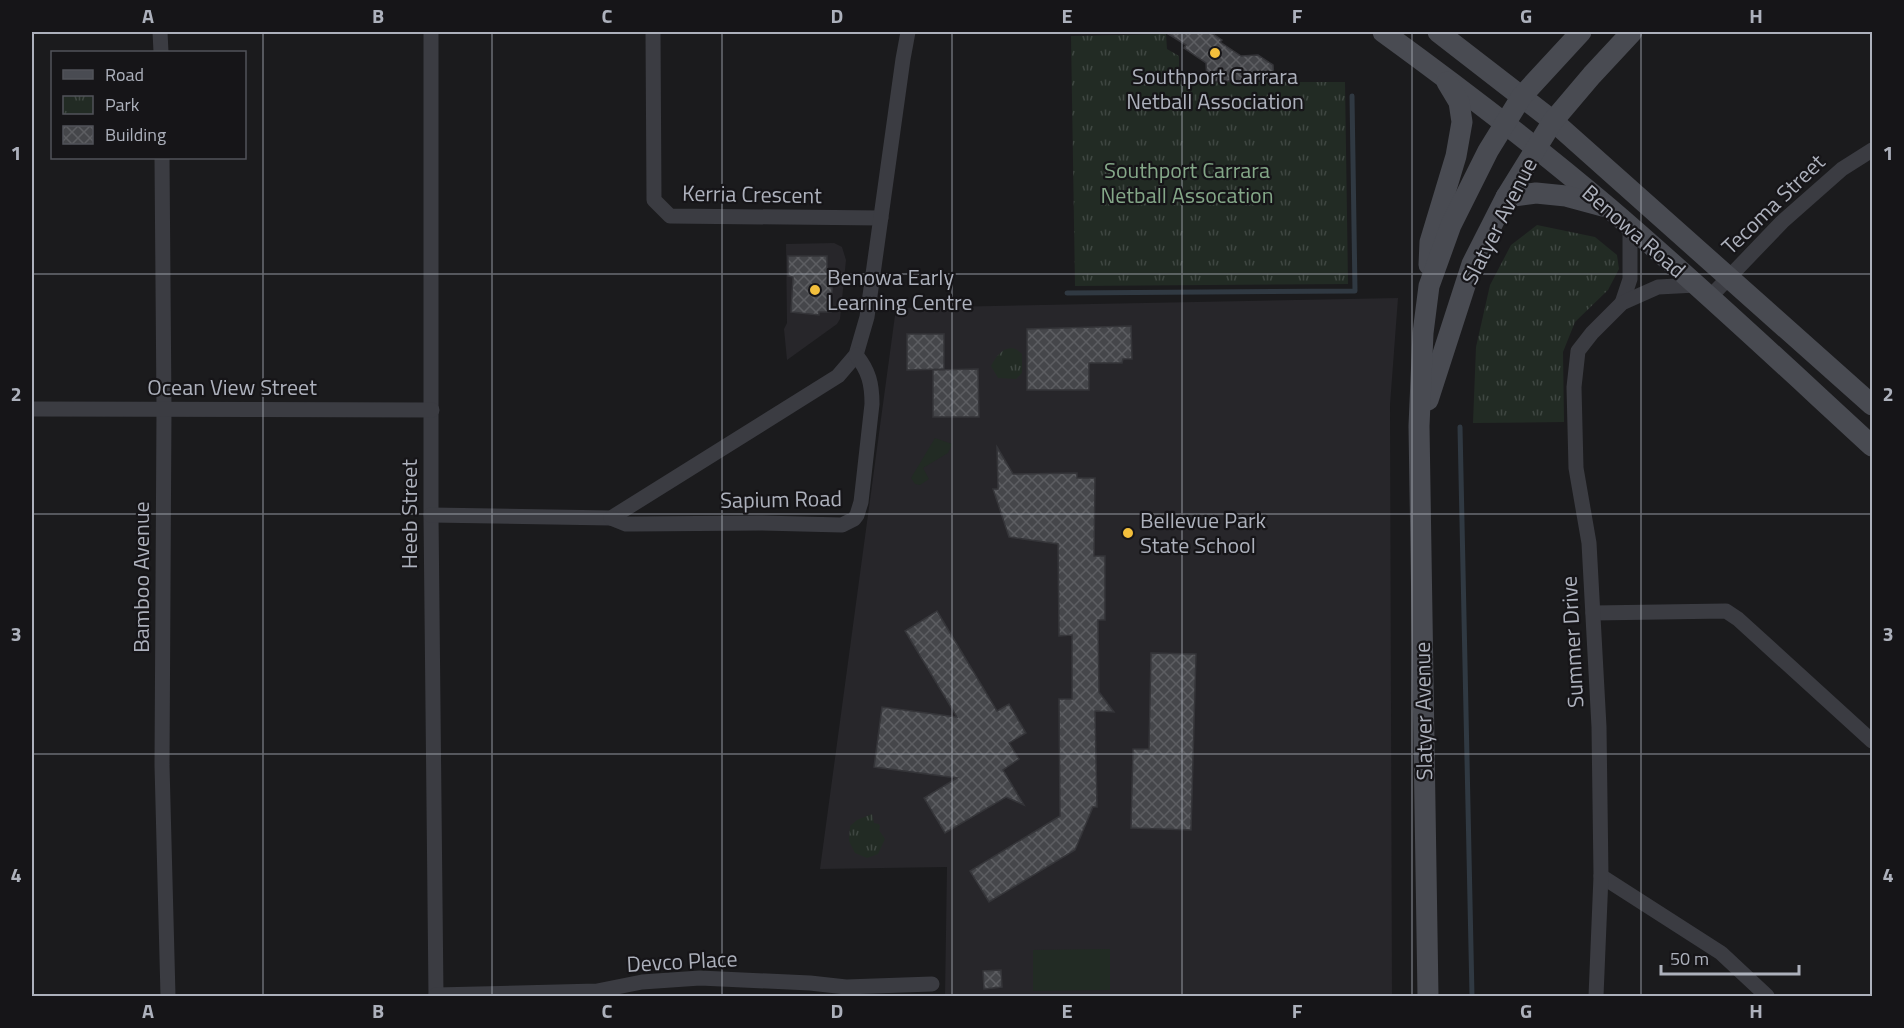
<svg xmlns="http://www.w3.org/2000/svg" width="1904" height="1028" viewBox="0 0 1904 1028" font-family="'Titillium Web',sans-serif">
	<defs>
		<pattern id="park-tufts" width="24" height="20" patternUnits="userSpaceOnUse" patternTransform="scale(1.5)"><rect width="24" height="20" fill="#222b24"/><path d="M3 7l-1-3M5 7V3M7 7l1-3M15 17l-1-3M17 17v-4M19 17l1-3" fill="none" stroke="#3f4742"/></pattern>
		<pattern id="building-cross-hatch" width="8" height="8" patternUnits="userSpaceOnUse" patternTransform="scale(1.5)"><rect width="8" height="8" fill="#45464a"/><path d="M0 0l8 8M0 8l8-8" fill="none" stroke="#5d5e62"/></pattern>
	</defs>
	<rect width="100%" height="100%" fill="#1b1b1d"/>
	<!-- built -->
	<g fill="#27262a">
		<polygon points="834,243 842,247 846,260 840,319 837,324 787,360 784,329 787,323 786,244"/>
		<polygon points="1398,298 1390,405 1392,996 945,996 947,867 820,869 896,308"/>
	</g>
	<!-- green -->
	<g fill="#222b24">
		<polygon points="935,438 952,444 948,453 923,468 929,479 920,485 915,484 911,478"/>
		<polygon points="1110,949 1110,990 1033,991 1033,950"/>
	</g>
	<!-- park -->
	<g fill="url(#park-tufts)">
		<polygon points="1166,34 1167,49 1179,56 1179,79 1181,81 1184,79 1207,78 1207,82 1345,82 1348,284 1075,286 1071,36"/>
		<polygon points="1537,225 1595,237 1617,255 1619,269 1608,290 1575,322 1563,352 1564,422 1473,423 1476,347 1490,285 1511,245"/>
		<path d="M 1011,348 L 1016,349 L 1022,354 L 1022,373 L 1016,379 L 998,378 L 991,366 C 995,358 1001,349 1011,348 Z"/>
		<polygon points="872,814 874,823 879,824 880,827 879,830 885,839 878,854 867,858 855,853 849,841 850,826 857,820"/>
	</g>
	<g fill="none" stroke-linecap="round" stroke-linejoin="round">
		<!-- stream -->
		<g stroke="#303942" stroke-width="5">
			<polyline points="1067,293 1355,291 1352,96"/>
			<polyline points="1460,427 1472,996"/>
		</g>
	</g>
	<!-- building -->
	<g fill="url(#building-cross-hatch)" stroke="#353539" stroke-width="1.5">
		<polygon points="1165,32 1210,32 1222,40 1220,42 1241,56 1258,55 1273,65 1274,79 1207,82 1206,63 1184,48 1186,45"/>
		<polygon points="788,256 827,256 827,269 833,270 831,312 819,312 819,315 791,312 793,277 788,276"/>
		<polygon points="1131,326 1132,359 1123,359 1122,363 1089,363 1089,390 1027,390 1027,329"/>
		<polygon points="907,334 944,334 944,369 907,370"/>
		<polygon points="978,369 979,417 933,417 933,370"/>
		<polygon points="997,447 1013,474 1077,473 1077,478 1095,478 1094,556 1105,556 1105,620 1098,620 1099,692 1114,712 1095,711 1097,807 1093,807 1075,850 989,902 970,871 1060,816 1059,699 1072,699 1072,635 1059,636 1058,544 1009,537 993,489 998,489"/>
		<polygon points="937,611 997,711 1009,704 1026,733 1009,743 1019,759 1003,770 1024,805 1006,797 945,833 924,798 957,778 874,767 882,707 957,717 905,631"/>
		<polygon points="1151,653 1196,654 1191,830 1131,828 1133,749 1149,749"/>
		<polygon points="1001,970 1002,987 984,989 983,971"/>
	</g>
	<g fill="none" stroke-linecap="round" stroke-linejoin="round">
		<!-- street -->
		<g stroke="#3b3c42" stroke-width="15">
			<polyline points="160,32 161,52"/>
			<polyline points="431,32 431,515 436,996"/>
			<polyline points="653,32 654,200 670,216 881,218"/>
			<polyline points="162,158 164,409 162,765 168,996"/>
			<polyline points="1710,297 1782,222 1842,169 1872,150"/>
			<polyline points="1622,303 1630,279 1630,226"/>
			<polyline points="32,409 432,410"/>
			<polyline points="431,515 611,518 838,376 856,355 867,317 903,59 908,32"/>
			<path d="M 611,518 L 626,524 L 634,524 L 761,523 L 842,525 L 854,519 L 857,515 L 861,502 L 872,404 C 872,384 869,371 856,355"/>
			<polyline points="1593,613 1726,611 1738,619 1872,741"/>
			<polyline points="1601,876 1721,953 1767,996"/>
			<polyline points="436,995 597,991 642,982 700,978 810,983 846,987 932,984"/>
			<polyline points="1596,996 1601,876 1599,727 1589,543 1576,468 1574,387 1578,351 1592,333 1622,303 1658,287 1696,285"/>
		</g>
		<!-- secondary -->
		<g stroke="#494b52" stroke-width="21">
			<path d="M 1383,32 C 1460,88 1536,146 1609,208 C 1699,285 1785,366 1872,446"/>
			<polyline points="1438,32 1553,121 1872,405"/>
			<polyline points="1506,197 1536,193 1566,196 1603,206"/>
			<polyline points="1429,265 1430,242 1456,156 1462,122 1459,102 1447,82"/>
			<polyline points="1428,400 1472,264 1506,197 1553,121 1592,75 1632,32"/>
			<polyline points="1428,996 1419,426 1423,333 1429,286 1451,225 1488,151 1522,96 1581,32"/>
		</g>
	</g>
	<!-- grid -->
	<path fill="none" stroke="#adb1bc" stroke-width="1.5" stroke-opacity="0.55" d="M 263,32 L 263,996M 492,32 L 492,996M 722,32 L 722,996M 952,32 L 952,996M 1182,32 L 1182,996M 1412,32 L 1412,996M 1641,32 L 1641,996M 32,274 L 1872,274M 32,514 L 1872,514M 32,754 L 1872,754"/>
	<!-- markers -->
	<g fill="#f3bf3c" stroke="#161518" stroke-width="2">
		<circle cx="1215" cy="53" r="6"/>
		<circle cx="815" cy="290" r="6"/>
		<circle cx="1128" cy="533" r="6"/>
	</g>
	<g text-anchor="middle" dominant-baseline="central" stroke-width="4.5" stroke-linejoin="round" paint-order="stroke">
		<!-- poi labels -->
		<g font-size="22" fill="#adb1bc" stroke="#161518" text-anchor="start">
			<text x="1215" y="76" text-anchor="middle">Southport Carrara<tspan x="1215" dy="25">Netball Association</tspan></text>
			<text x="827" y="277">Benowa Early<tspan x="827" dy="25">Learning Centre</tspan></text>
			<text x="1140" y="520">Bellevue Park<tspan x="1140" dy="25">State School</tspan></text>
		</g>
		<!-- park labels -->
		<g font-size="22" fill="#84a788" stroke="#161518">
			<text x="1187" y="170">Southport Carrara<tspan x="1187" dy="25">Netball Assocation</tspan></text>
		</g>
		<!-- street labels -->
		<g font-size="22" fill="#adb1bc" stroke="#161518">
			<text transform="translate(752 194) rotate(1)">Kerria Crescent</text>
			<text transform="translate(1773 204) rotate(-44)">Tecoma Street</text>
			<text transform="translate(1499 221) rotate(-63)">Slatyer Avenue</text>
			<text transform="translate(1634 231) rotate(41)">Benowa Road</text>
			<text x="232" y="387">Ocean View Street</text>
			<text transform="translate(781 499) rotate(-1)">Sapium Road</text>
			<text transform="translate(409 514) rotate(-90)">Heeb Street</text>
			<text transform="translate(141 577) rotate(-90)">Bamboo Avenue</text>
			<text transform="translate(1572 642) rotate(-93)">Summer Drive</text>
			<text transform="translate(1423 711) rotate(-91)">Slatyer Avenue</text>
			<text transform="translate(682 961) rotate(-3)">Devco Place</text>
		</g>
	</g>
	<!-- border -->
	<rect width="1904" height="1028" fill="none" stroke="#161518" stroke-width="66"/>
	<!-- legend -->
	<rect x="51" y="51" width="195" height="108" fill="#161518" stroke="#52535a" stroke-width="1.5"/>
	<rect x="63" y="70" width="30" height="9" fill="#494b52" stroke="#52535a" stroke-width="1.5"/>
	<text x="105" y="81" font-size="18" fill="#adb1bc">Road</text>
	<rect x="63" y="96" width="30" height="18" fill="url(#park-tufts)" stroke="#52535a" stroke-width="1.5"/>
	<text x="105" y="111" font-size="18" fill="#adb1bc">Park</text>
	<rect x="63" y="126" width="30" height="18" fill="url(#building-cross-hatch)" stroke="#52535a" stroke-width="1.5"/>
	<text x="105" y="141" font-size="18" fill="#adb1bc">Building</text>
	<!-- scale -->
	<path d="M1661 965v9h138v-9" fill="none" stroke="#adb1bc" stroke-width="3"/>
	<text x="1670" y="965" font-size="18" fill="#adb1bc" stroke="#161518" stroke-width="4.5" paint-order="stroke">50 m</text>
	<rect x="33" y="33" width="1838" height="962" fill="none" stroke="#adb1bc" stroke-width="2"/>
	<g font-size="20" text-anchor="middle" font-weight="bold" fill="#adb1bc">
		<text x="148" y="23">A</text>
		<text x="378" y="23">B</text>
		<text x="607" y="23">C</text>
		<text x="837" y="23">D</text>
		<text x="1067" y="23">E</text>
		<text x="1297" y="23">F</text>
		<text x="1526" y="23">G</text>
		<text x="1756" y="23">H</text>
		<text x="16" y="160">1</text>
		<text x="1888" y="160">1</text>
		<text x="16" y="401">2</text>
		<text x="1888" y="401">2</text>
		<text x="16" y="641">3</text>
		<text x="1888" y="641">3</text>
		<text x="16" y="882">4</text>
		<text x="1888" y="882">4</text>
		<text x="148" y="1018">A</text>
		<text x="378" y="1018">B</text>
		<text x="607" y="1018">C</text>
		<text x="837" y="1018">D</text>
		<text x="1067" y="1018">E</text>
		<text x="1297" y="1018">F</text>
		<text x="1526" y="1018">G</text>
		<text x="1756" y="1018">H</text>
	</g>
</svg>
